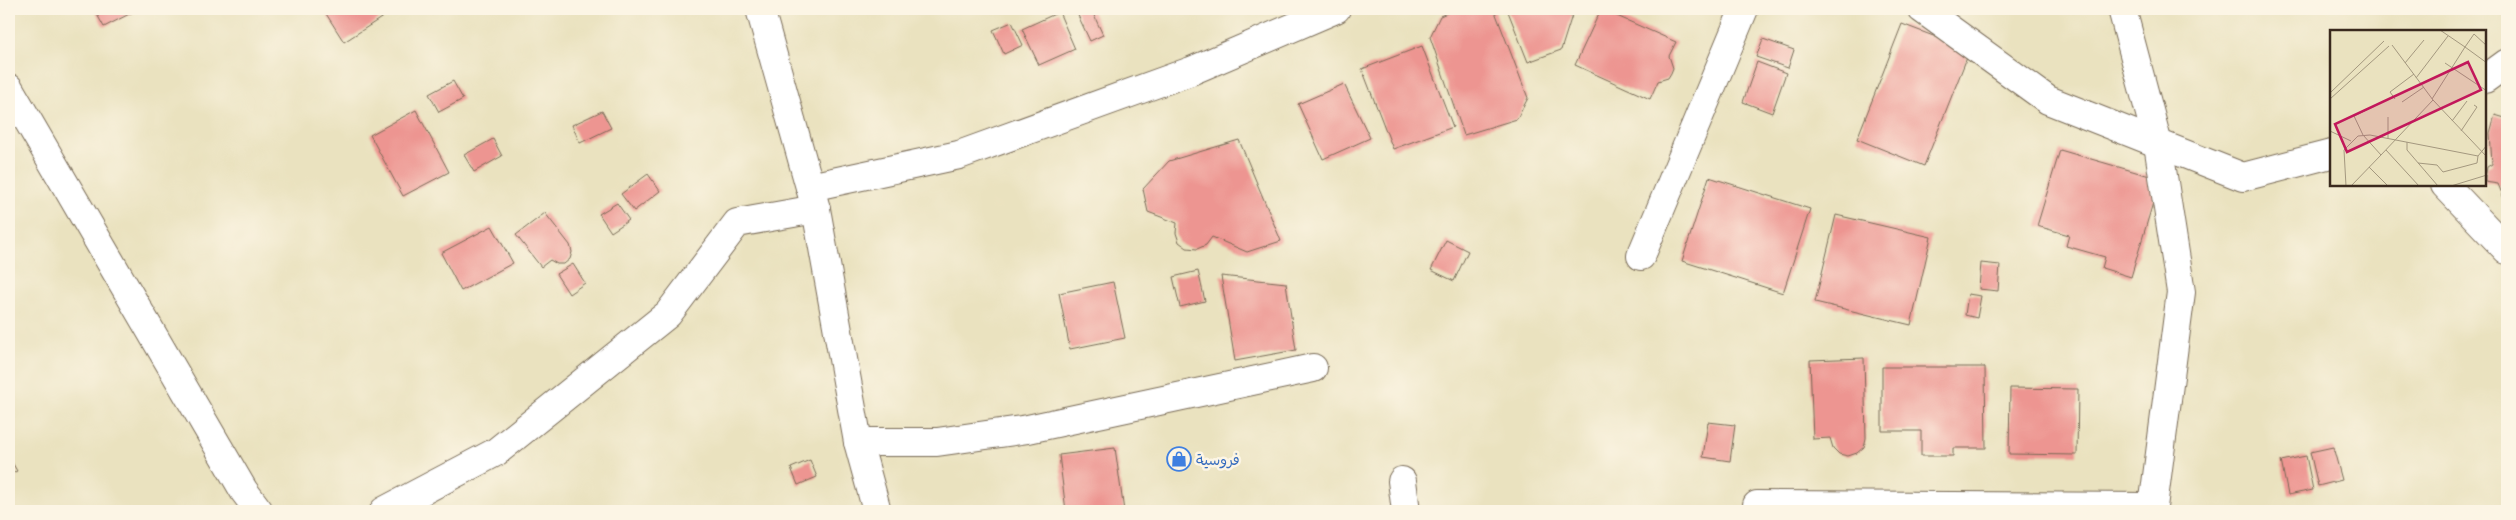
<svg xmlns="http://www.w3.org/2000/svg" width="2516" height="520" viewBox="0 0 2516 520" font-family="'Patrick Hand','Playpen Sans Arabic',sans-serif">
	<rect width="100%" height="100%" fill="#fcf5e5"/>
	<filter id="ink" filterUnits="userSpaceOnUse"><feTurbulence type="fractalNoise" baseFrequency=".02" numOctaves="2"/><feDisplacementMap in="SourceGraphic" scale="10" xChannelSelector="R" yChannelSelector="G"/><feConvolveMatrix kernelMatrix="1 2 1 2 8 2 1 2 1" color-interpolation-filters="sRGB"/></filter>
	<filter id="wash" filterUnits="userSpaceOnUse"><feTurbulence type="fractalNoise" baseFrequency=".0096" numOctaves="4" result="noise"/><feDisplacementMap in="SourceGraphic" scale="20" xChannelSelector="R" yChannelSelector="G"/><feGaussianBlur stdDeviation="1.12" result="paint"/><feColorMatrix in="noise" values="0 0 0 0 0 0 0 0 0 0 0 0 0 0 0 0 0 1.4 0 .05"/><feComposite in="paint" operator="in"/></filter>
	<g filter="url(#wash)">
		<rect width="100%" height="100%" fill="#eae2bf"/>
		<g id="blocks">
			<!-- building -->
			<g fill="#ed9591">
				<polygon points="94,9 134,9 135,11 104,27"/>
				<polygon points="323,9 395,9 344,42"/>
				<polygon points="1075,9 1091,9 1103,35 1090,41"/>
				<polygon points="1456,9 1494,9 1528,98 1517,119 1464,135 1430,37 1440,16"/>
				<polygon points="1507,9 1574,9 1561,50 1528,62"/>
				<polygon points="1601,9 1676,42 1669,56 1673,68 1671,73 1668,78 1658,81 1650,99 1575,65"/>
				<polygon points="1059,12 1075,49 1039,65 1022,29"/>
				<polygon points="1012,22 1023,45 1004,54 993,30"/>
				<polygon points="1902,24 1970,50 1924,166 1857,139"/>
				<polygon points="1763,39 1794,50 1788,68 1756,57"/>
				<polygon points="1422,46 1453,127 1393,149 1362,69"/>
				<polygon points="1757,62 1786,73 1772,113 1743,102"/>
				<polygon points="453,81 463,99 439,112 429,94"/>
				<polygon points="1344,84 1370,138 1323,159 1298,104"/>
				<polygon points="416,110 449,172 403,196 370,135"/>
				<polygon points="602,111 611,128 580,143 572,125"/>
				<polygon points="2507,113 2507,206 2498,184 2485,182 2485,179 2487,167 2492,164 2490,133 2495,115 2505,118"/>
				<polygon points="493,139 502,156 474,172 464,155"/>
				<polygon points="1239,140 1281,241 1247,252 1212,237 1206,245 1197,249 1187,248 1179,242 1176,233 1177,223 1148,212 1143,189 1169,161"/>
				<polygon points="2060,150 2160,179 2131,277 2102,268 2105,257 2066,246 2069,235 2037,226"/>
				<polygon points="648,174 660,191 634,211 621,194"/>
				<polygon points="1709,177 1810,209 1783,293 1682,261"/>
				<polygon points="617,203 629,220 611,232 599,214"/>
				<polygon points="545,213 570,245 572,252 570,259 564,264 557,264 550,260 541,267 516,235"/>
				<polygon points="1836,215 1931,237 1911,325 1815,302"/>
				<polygon points="492,226 513,263 461,291 441,253"/>
				<polygon points="1446,240 1468,251 1454,281 1431,270"/>
				<polygon points="1981,263 2000,265 1998,291 1979,289"/>
				<polygon points="573,264 585,283 569,294 556,274"/>
				<polygon points="1198,271 1205,301 1180,307 1173,277"/>
				<polygon points="1221,276 1286,283 1296,350 1235,361"/>
				<polygon points="1113,282 1125,338 1070,349 1059,293"/>
				<polygon points="1968,294 1981,296 1977,318 1965,315"/>
				<polygon points="1864,358 1866,438 1864,447 1857,453 1848,456 1839,454 1833,448 1830,438 1813,439 1810,360"/>
				<polygon points="1882,367 1985,367 1986,448 1953,448 1953,456 1921,456 1921,431 1882,431"/>
				<polygon points="2010,388 2078,389 2077,455 2009,454"/>
				<polygon points="1708,422 1735,425 1730,461 1703,457"/>
				<polygon points="2333,447 2342,480 2318,486 2310,452"/>
				<polygon points="1115,448 1124,511 1066,511 1059,455"/>
				<polygon points="2306,456 2313,490 2288,495 2281,461"/>
				<polygon points="9,457 17,471 9,475"/>
				<polygon points="810,460 817,477 798,485 791,468"/>
			</g>
		</g>
	</g>
	<g filter="url(#ink)">
		<use href="#blocks" fill-opacity="0" stroke="#786a56" stroke-width="1"/>
		<g fill="none" stroke-linecap="round" stroke-linejoin="round">
			<!-- minor casing -->
			<g stroke="#786a56" stroke-width="30">
				<g id="minor">
					<polyline points="760,9 816,209 858,442 877,511"/>
					<polyline points="1922,9 2048,100 2243,177 2331,154"/>
					<polyline points="2485,79 2507,63"/>
					<polyline points="9,88 244,491 259,511"/>
					<polyline points="2445,185 2507,250"/>
					<polyline points="810,187 959,155 1191,71 1336,9"/>
					<polyline points="1641,256 1744,9"/>
					<polyline points="858,442 937,442 1028,429 1313,368"/>
					<polyline points="1402,481 1406,511"/>
					<polyline points="1757,505 2153,507 2181,292 2158,144 2122,9"/>
					<polyline points="384,511 496,452 668,314 737,223 816,209"/>
				</g>
			</g>
			<!-- minor -->
			<use href="#minor" stroke="#fff" stroke-width="28"/>
		</g>
	</g>
	<!-- icons -->
	<defs>
		<g id="shop-ring" transform="scale(1.25)"><circle r="9.5" fill="#fcf5e5" stroke="#3f7fe0" stroke-width="1.5"/><path d="M-5-2.5h2.3a2.7 3.5 0 0 1 5.4 0H5L5.5 6h-11ZM-1.5-2.5h3a1.5 2.3 0 0 0-3 0Z" fill="#3f7fe0"/></g>
	</defs>
	<g fill-rule="evenodd">
		<use href="#shop-ring" x="1179" y="459"/>
	</g>
	<g text-anchor="middle" dominant-baseline="central" stroke-width="5" stroke-linejoin="round" paint-order="stroke">
		<!-- shop labels -->
		<g font-size="15" fill="#366cbe" stroke="#fcf5e5" text-anchor="start">
			<text x="1196" y="459">فروسية</text>
		</g>
	</g>
	<!-- overview -->
	<g transform="translate(2330 30)">
		<rect width="156" height="156" fill="#eae2bf"/>
		<path fill="none" stroke="#a4987f" stroke-width="1" d="M 110,0 L 135,17 L 144,4 L 157,16M 62,15 L 103,70 L 157,127M 75,33 L 94,10M 115,33 L 157,61M 86,48 L 118,6M 0,63 L 54,11M 0,69 L 59,16M 65,69 L 60,62 L 84,44M 102,69 L 135,17 L 157,33M 72,72 L 94,57M 45,76 L 24,86 L 33,105 L 51,125 L 103,70M 58,87 L 58,108M 122,91 L 137,71M 0,101 L 21,111M 131,101 L 147,77 L 144,75M 77,112 L 77,120 L 108,156M 56,120 L 89,156M 88,133 L 107,135 L 113,142 L 147,133 L 148,126M 39,137 L 58,156M 16,156 L 14,120 L 28,106 L 40,105 L 148,126 L 157,115M 21,156 L 51,125M 121,156 L 157,145"/>
		<path fill="#c2185b" fill-opacity="0.15" stroke="#c2185b" stroke-width="2.5" d="M 138,32 L 151,60 L 17,122 L 5,94 Z"/>
		<rect width="156" height="156" fill="none" stroke="#3b2a1e" stroke-width="2.5"/>
	</g>
	<!-- margin -->
	<rect width="2516" height="520" fill="none" stroke="#fcf5e5" stroke-width="30"/>
</svg>
